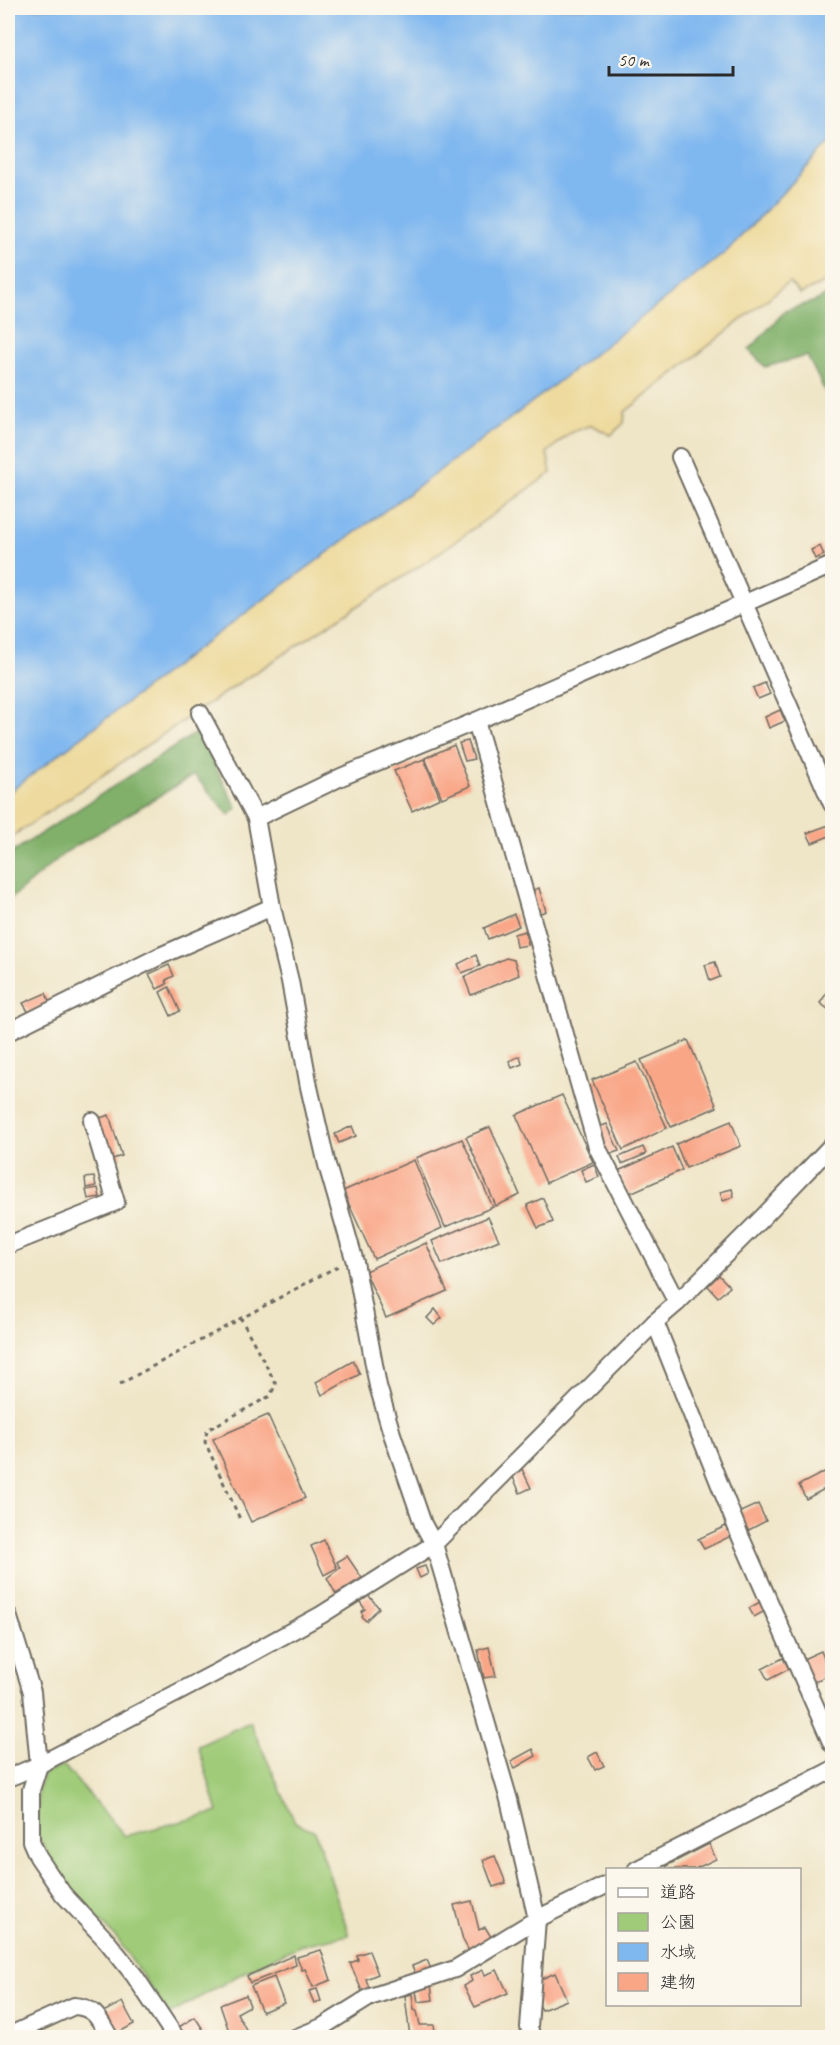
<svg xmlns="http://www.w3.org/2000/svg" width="840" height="2045" viewBox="0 0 840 2045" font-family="Caveat,'Klee One',sans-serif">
	<rect width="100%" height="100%" fill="#fbf7ec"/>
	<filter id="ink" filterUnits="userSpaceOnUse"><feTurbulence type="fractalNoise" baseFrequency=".0167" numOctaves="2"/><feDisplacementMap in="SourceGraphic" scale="12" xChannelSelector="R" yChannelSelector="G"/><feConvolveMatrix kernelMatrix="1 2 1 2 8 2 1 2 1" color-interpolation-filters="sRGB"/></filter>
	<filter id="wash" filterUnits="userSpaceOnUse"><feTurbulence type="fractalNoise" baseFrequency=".008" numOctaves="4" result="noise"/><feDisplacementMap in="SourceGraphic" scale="24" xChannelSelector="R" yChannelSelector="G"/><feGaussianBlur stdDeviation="1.35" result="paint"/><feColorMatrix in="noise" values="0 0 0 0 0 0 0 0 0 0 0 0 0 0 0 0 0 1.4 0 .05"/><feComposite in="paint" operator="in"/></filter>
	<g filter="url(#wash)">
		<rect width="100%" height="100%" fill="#efe5c7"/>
		<!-- green -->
		<polygon fill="#a0cc79" stroke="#667c52" stroke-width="1.5" points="250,1722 295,1822 315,1831 349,1935 301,1945 244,1972 169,2015 118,1940 66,1885 37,1834 38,1789 44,1773 64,1766 125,1836 218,1812 198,1746"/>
		<!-- forest -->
		<g fill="#80b069" stroke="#566e4a" stroke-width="1.5">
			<polygon points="832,292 832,405 807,356 765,367 749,350 785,311 818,300"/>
			<polygon points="197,732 237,808 229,815 194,775 66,852 8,901 8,855"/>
		</g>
		<!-- sand -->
		<polygon fill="#eeda9e" stroke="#8c8264" stroke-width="1.5" points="832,141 832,279 800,294 789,282 625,412 624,423 611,435 591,425 570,433 547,453 551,473 429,560 239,683 8,839 8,793 209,640 523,409 726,252"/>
		<!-- water -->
		<polygon fill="#7fb7ef" stroke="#55718d" stroke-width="1.5" points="8,8 832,8 832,141 726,252 523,409 209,640 8,793"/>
		<g id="blocks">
			<!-- building -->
			<g fill="#f9a687">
				<polygon points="820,546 824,555 815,559 811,550"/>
				<polygon points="765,683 770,694 758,699 753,688"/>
				<polygon points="780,710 785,721 769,728 765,717"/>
				<polygon points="468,741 474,759 465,761 459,743"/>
				<polygon points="454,745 470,786 442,798 425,758"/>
				<polygon points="424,759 440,798 412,811 394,771"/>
				<polygon points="829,825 832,835 812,843 807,833"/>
				<polygon points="539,888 546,911 538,914 531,891"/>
				<polygon points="514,914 519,926 488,939 484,928"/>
				<polygon points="525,931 528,945 516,947 514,934"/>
				<polygon points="476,955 480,966 462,973 458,964"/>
				<polygon points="506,958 514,960 519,975 471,995 464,977"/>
				<polygon points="715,962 720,977 710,981 705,965"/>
				<polygon points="169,965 174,976 166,980 167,984 157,989 149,974"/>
				<polygon points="832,985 832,1012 820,1003"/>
				<polygon points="169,987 180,1011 171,1016 160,992"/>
				<polygon points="46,993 50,1004 29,1013 23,1003"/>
				<polygon points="688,1040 717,1107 671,1127 641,1060"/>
				<polygon points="520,1056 522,1064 512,1068 509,1061"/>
				<polygon points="637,1062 667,1128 623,1150 592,1080"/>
				<polygon points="562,1095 593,1162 546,1183 516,1115"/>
				<polygon points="109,1115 122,1156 106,1161 94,1120"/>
				<polygon points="731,1121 741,1146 686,1168 676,1144"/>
				<polygon points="607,1124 619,1151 607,1155 599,1127"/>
				<polygon points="352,1126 356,1136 339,1143 335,1134"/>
				<polygon points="490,1127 520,1195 496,1206 466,1137"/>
				<polygon points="462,1139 493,1207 445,1227 416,1158"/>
				<polygon points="643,1147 646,1154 622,1164 619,1157"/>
				<polygon points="672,1147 682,1170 628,1194 618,1171"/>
				<polygon points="414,1160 442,1228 374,1259 343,1191"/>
				<polygon points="594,1164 599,1177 586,1182 581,1170"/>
				<polygon points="94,1177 96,1186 86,1188 85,1178"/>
				<polygon points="98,1188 100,1197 88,1199 86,1190"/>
				<polygon points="732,1189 734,1197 723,1201 720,1192"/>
				<polygon points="543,1198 553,1222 538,1228 527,1205"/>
				<polygon points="488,1217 499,1240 442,1264 432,1241"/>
				<polygon points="426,1243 447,1291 386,1318 365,1271"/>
				<polygon points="719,1275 730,1287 718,1297 708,1286"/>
				<polygon points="435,1309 442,1318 434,1325 427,1318"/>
				<polygon points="353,1361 360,1374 322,1395 316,1382"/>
				<polygon points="268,1415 305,1498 251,1522 213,1439"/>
				<polygon points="832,1468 832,1485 806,1499 799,1485"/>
				<polygon points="522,1469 531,1488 520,1493 513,1477"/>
				<polygon points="758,1504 766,1521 747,1531 738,1513"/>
				<polygon points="726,1526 731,1536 704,1549 698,1539"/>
				<polygon points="324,1540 337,1568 324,1575 311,1546"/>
				<polygon points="347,1556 362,1578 336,1594 327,1578 340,1568 337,1562"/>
				<polygon points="425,1566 428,1574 420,1578 416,1569"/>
				<polygon points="369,1596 379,1608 366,1621 362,1617 363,1615 361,1612 365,1609 360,1602"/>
				<polygon points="760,1602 765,1611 754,1617 749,1608"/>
				<polygon points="489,1647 496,1676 484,1678 478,1650"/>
				<polygon points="821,1651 831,1674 811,1683 801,1660"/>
				<polygon points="783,1658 789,1669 768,1680 762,1669"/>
				<polygon points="533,1749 536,1756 515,1768 511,1761"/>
				<polygon points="597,1752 604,1766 595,1770 588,1757"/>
				<polygon points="709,1844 716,1859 695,1869 668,1869 666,1866"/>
				<polygon points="495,1856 506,1883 493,1887 483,1860"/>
				<polygon points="472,1901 479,1930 485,1927 493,1940 470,1953 463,1940 454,1905"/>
				<polygon points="321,1950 331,1980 313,1987 305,1969 302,1970 297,1957"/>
				<polygon points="369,1951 378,1974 366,1979 369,1988 362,1991 350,1963 358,1960 357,1955"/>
				<polygon points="294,1955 296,1965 250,1983 247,1976"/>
				<polygon points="427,1960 432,1971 417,1977 412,1966"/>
				<polygon points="483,1970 485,1975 497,1970 508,1993 475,2007 464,1986 472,1981 470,1976"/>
				<polygon points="555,1973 567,2000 542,2010 536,1999 539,1980"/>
				<polygon points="274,1977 284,2003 262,2012 251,1986"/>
				<polygon points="431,1985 433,2000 418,2002 416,1991"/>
				<polygon points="317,1989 321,2001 314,2003 309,1991"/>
				<polygon points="412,1994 414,2010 417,2011 420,2025 434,2025 436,2037 410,2037 405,1996"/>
				<polygon points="246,1995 250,2006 237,2013 249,2035 242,2037 231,2037 220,2005"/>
				<polygon points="122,2002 134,2024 116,2034 105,2011"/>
				<polygon points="195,2017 208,2037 179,2037 174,2030"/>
			</g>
		</g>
	</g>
	<g filter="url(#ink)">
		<use href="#blocks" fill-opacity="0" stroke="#706c62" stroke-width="1.5"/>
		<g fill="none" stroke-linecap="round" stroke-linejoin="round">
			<!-- minor casing -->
			<g stroke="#706c62" stroke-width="20">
				<g id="minor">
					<polyline points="680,457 832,804"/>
					<polyline points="200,713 256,818 272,907 290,981 309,1087 327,1165 355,1262 378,1386 392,1434 423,1524 434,1544 509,1800 537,1919 529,2027 532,2038"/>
					<polyline points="476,721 597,1147 677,1303"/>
					<polyline points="256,818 341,777 476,721 832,565"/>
					<polyline points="8,1032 160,956 272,907"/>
					<polyline points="8,1245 116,1202 92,1121"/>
					<polyline points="655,1322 741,1538 832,1744"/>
					<polyline points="8,1615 32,1692 39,1765 31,1790 31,1841 38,1857 63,1894 106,1940 134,1975 176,2038"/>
					<polyline points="8,1778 39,1765 219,1671 321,1615 434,1544 655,1322 677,1303 762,1218 832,1145"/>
					<polyline points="636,1870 832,1770"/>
					<path d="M 8,2036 L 74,2006 C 96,2007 100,2021 110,2038"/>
					<polyline points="295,2038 322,2027 370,1997 455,1969 537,1919 608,1884"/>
				</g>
			</g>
			<!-- path -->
			<g stroke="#706c62" stroke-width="3" stroke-dasharray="4.5 4.5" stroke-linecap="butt">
				<polyline points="240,1317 276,1384 270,1396 207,1430 205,1442 240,1519"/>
				<polyline points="120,1384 338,1266"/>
			</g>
			<!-- minor -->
			<use href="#minor" stroke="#fff" stroke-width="16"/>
		</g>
	</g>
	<!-- margin -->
	<rect width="840" height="2045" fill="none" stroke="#fbf7ec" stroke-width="30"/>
	<!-- legend -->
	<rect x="606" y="1868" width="195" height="138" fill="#fbf7ec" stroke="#a8a59f" stroke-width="1.5"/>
	<rect x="618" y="1888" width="30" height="9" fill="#ffffff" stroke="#a8a59f" stroke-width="1.5"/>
	<text x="660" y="1898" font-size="18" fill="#2b2b2b">道路</text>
	<rect x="618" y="1913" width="30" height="18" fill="#a0cc79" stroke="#a8a59f" stroke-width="1.5"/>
	<text x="660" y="1928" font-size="18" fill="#2b2b2b">公園</text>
	<rect x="618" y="1943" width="30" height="18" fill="#7fb7ef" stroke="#a8a59f" stroke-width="1.5"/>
	<text x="660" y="1958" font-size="18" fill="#2b2b2b">水域</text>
	<rect x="618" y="1973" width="30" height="18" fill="#f9a687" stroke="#a8a59f" stroke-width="1.5"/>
	<text x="660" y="1988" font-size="18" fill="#2b2b2b">建物</text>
	<!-- scale -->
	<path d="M609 66v9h124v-9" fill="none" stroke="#2b2b2b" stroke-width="3"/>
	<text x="618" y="66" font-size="18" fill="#2b2b2b" stroke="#fbf7ec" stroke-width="4.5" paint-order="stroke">50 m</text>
</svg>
